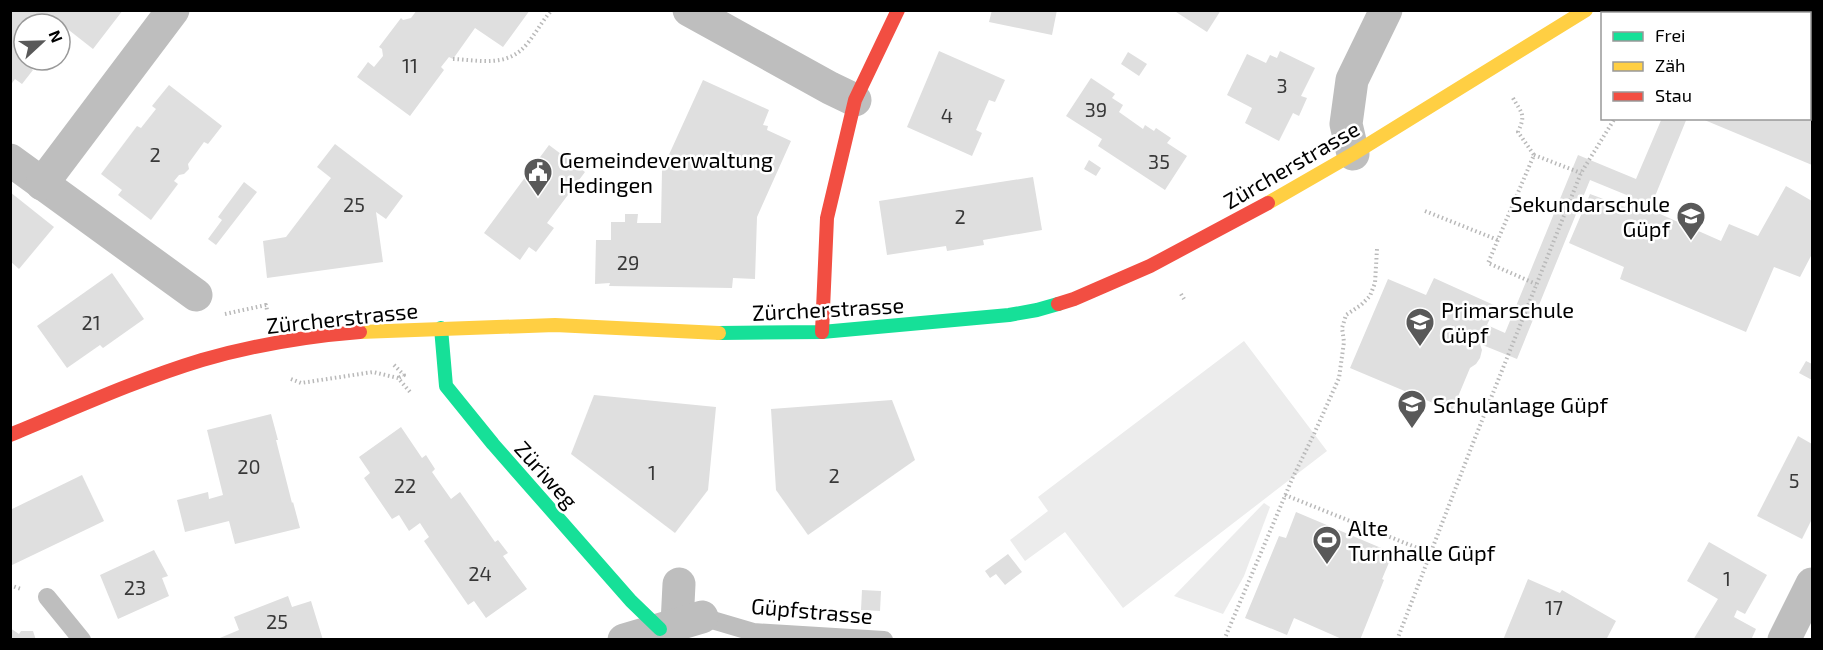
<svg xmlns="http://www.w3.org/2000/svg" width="1823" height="650" viewBox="0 0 1823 650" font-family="'Exo 2',sans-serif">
	<rect width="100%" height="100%" fill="#fff"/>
	<!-- garden -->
	<g fill="#ececec">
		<polygon points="1244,341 1327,451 1123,608 1065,532 1025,561 1010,540 1048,511 1038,497"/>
		<polygon points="1264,503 1270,507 1244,576 1223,614 1174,596"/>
	</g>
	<!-- building -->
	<g fill="#dfdfdf">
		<polygon points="12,10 123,10 93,49 51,16 45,24 24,24 24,52 22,54 24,60 30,60 26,65 33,70 22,84 15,79 10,86 10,13"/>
		<polygon points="417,10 530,10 503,47 475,28 453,59 449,57 441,67 444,70 410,116 357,77 368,62 374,67 383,56 382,49 379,47 401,18 403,20 411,18"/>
		<polygon points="992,10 1057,10 1052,35 989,22"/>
		<polygon points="1173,10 1221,10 1207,32"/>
		<polygon points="1807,10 1812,10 1812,43 1810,41 1810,14 1806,14"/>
		<polygon points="939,51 1005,80 995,102 989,100 976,130 982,133 972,156 907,127"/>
		<polygon points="1280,51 1315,68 1301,96 1307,98 1299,116 1293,113 1279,141 1245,123 1252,108 1227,95 1247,54 1266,63 1270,55 1277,58"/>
		<polygon points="1128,52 1147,64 1139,76 1121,64"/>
		<polygon points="1091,78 1115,94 1112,98 1123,105 1119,112 1143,129 1145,125 1154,131 1156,128 1171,138 1167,143 1187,156 1165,190 1098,146 1102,139 1066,116"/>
		<polygon points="703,80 769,110 763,125 768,126 767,130 791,141 757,217 755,279 733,278 732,288 609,286 610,283 595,284 596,240 611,240 611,222 625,222 625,214 638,214 637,223 661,223 662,170"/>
		<polygon points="1810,84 1812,85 1812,165 1702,119 1810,118"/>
		<polygon points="169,85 222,126 208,144 204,142 188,164 189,169 184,174 179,175 174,181 178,184 151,220 118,195 122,190 101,174 137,126 141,128 156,109 152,106"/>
		<polygon points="1662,118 1687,118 1651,206 1653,207 1651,210 1721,241 1729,224 1758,236 1786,186 1812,201 1812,254 1800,277 1774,267 1746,332 1620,279 1624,267 1569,243 1590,194 1625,207 1629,196 1590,180 1517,359 1480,344 1482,350 1480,358 1476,364 1470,368 1452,411 1350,368 1388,279 1426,295 1434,278 1496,306 1487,325 1505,333 1578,155 1636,179"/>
		<polygon points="335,144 403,196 386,219 376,212 383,262 267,278 263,241 286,237 331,178 317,167"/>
		<polygon points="549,145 585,172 547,223 554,228 536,252 529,247 520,260 484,233"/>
		<polygon points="1089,160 1101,168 1096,176 1084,169"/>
		<polygon points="1033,177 1042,230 983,240 984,245 947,251 946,246 887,255 879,201"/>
		<polygon points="244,182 257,192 216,245 208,239 222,220 218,217"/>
		<polygon points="10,192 54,227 19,269 10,261"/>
		<polygon points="112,273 144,319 103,348 100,345 67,368 37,326"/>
		<polygon points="1806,361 1812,364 1812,380 1799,373"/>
		<polygon points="594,395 716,407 708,490 675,533 571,454"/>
		<polygon points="892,400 915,460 808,535 776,490 771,409"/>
		<polygon points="271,414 278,440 276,440 292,503 293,502 300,528 235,544 229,521 185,532 177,500 208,492 209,499 223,495 207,430"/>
		<polygon points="401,427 422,458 426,455 435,469 432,472 451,499 460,492 495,542 498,540 508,553 503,556 527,589 486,618 474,601 468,605 424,541 429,537 420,523 409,531 399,515 392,519 364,478 370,473 359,457"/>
		<polygon points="1798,436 1812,444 1812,519 1802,539 1757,516"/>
		<polygon points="82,475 104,521 10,566 10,510"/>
		<polygon points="1296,512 1393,553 1382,579 1384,580 1360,640 1344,640 1294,618 1287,635 1245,618 1279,536 1286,538"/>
		<polygon points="1709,542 1767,575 1745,614 1737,610 1734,617 1756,629 1751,640 1693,640 1718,599 1687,581"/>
		<polygon points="154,550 168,576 162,578 169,596 118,619 100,575"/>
		<polygon points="1008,554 1022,572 1005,585 996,574 990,578 985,571"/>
		<polygon points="1528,579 1560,593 1562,590 1616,621 1606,640 1503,640"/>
		<polygon points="862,590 881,591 880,611 861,610"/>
		<polygon points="288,596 292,607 311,601 323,640 215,640 239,630 234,617"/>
		<polygon points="10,628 19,634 21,631 33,631 36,640 10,640"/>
	</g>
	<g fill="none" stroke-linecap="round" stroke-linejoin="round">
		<!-- path -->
		<g stroke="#b9b9b9" stroke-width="4" stroke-dasharray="1.5 3" stroke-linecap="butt">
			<polyline points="1710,14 1715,14"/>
			<polyline points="1810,52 1812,54"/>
			<path d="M 453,59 C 480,60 507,68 527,44 C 536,33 542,21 552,10"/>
			<path d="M 1513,98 C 1522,114 1526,114 1518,132 L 1534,155 L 1488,263 L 1536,284"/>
			<polyline points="1534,155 1581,173"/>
			<polyline points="1425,211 1498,240"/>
			<polyline points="1181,294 1184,299"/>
			<polyline points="225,314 266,305 267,310"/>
			<polyline points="394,365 404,375 398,378"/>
			<polyline points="291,379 301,383 373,372 398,378 410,392"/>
			<polyline points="1285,495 1430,553"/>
			<polyline points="10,585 21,589"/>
			<polyline points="1224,640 1293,477 1314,434 1339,378 1344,342 1342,328 1346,315 1361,305 1370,296 1375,283 1377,249"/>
			<polyline points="1397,640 1473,443 1581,173 1615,118"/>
		</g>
		<!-- lane -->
		<g stroke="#bebebe" stroke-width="18">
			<polyline points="47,597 82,640"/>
			<polyline points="702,617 753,632 884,640"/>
		</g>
		<!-- street -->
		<g stroke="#bebebe" stroke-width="33">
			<polyline points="689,10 830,88 855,100"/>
			<polyline points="1353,154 1346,124 1352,80 1386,10"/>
			<polyline points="10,160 196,295"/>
			<polyline points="42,184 173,10"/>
			<polyline points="677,624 679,584"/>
			<polyline points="624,640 702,617"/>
			<polyline points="1784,640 1812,584"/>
		</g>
		<!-- fast -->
		<g stroke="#16e098" stroke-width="14">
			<polyline points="441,328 446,386 493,444 631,601 660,629"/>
			<polyline points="719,333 822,332 1009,315 1037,310 1058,304"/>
		</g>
		<!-- slow -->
		<g stroke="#ffcf43" stroke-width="14">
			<polyline points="1268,203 1353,154 1586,10"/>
			<polyline points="360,332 555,325 719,333"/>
		</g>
		<!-- jam -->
		<g stroke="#f24e42" stroke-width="14">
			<polyline points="1058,304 1074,299 1150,266 1268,203"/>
			<polyline points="822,332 827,218 855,100 898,10"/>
			<path d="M 10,435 C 73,409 136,380 202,360 C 251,346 309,336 360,332"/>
		</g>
	</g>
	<!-- icons -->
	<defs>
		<g id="civic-pin" transform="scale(1.5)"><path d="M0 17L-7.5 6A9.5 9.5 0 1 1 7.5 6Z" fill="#595959" stroke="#fff"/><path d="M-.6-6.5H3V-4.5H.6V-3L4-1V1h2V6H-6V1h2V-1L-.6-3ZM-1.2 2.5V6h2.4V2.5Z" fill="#fff"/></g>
		<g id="school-pin" transform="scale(1.5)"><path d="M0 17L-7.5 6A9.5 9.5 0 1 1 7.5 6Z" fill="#595959" stroke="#fff"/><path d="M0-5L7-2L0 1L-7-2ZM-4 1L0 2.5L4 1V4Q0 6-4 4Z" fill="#fff"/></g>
		<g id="stadium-pin" transform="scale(1.5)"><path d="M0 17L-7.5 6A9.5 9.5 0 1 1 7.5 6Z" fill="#595959" stroke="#fff"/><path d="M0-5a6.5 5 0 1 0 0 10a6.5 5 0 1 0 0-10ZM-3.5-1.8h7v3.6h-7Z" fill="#fff"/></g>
	</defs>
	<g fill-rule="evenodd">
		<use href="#civic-pin" x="538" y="172"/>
		<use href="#school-pin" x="1691" y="216"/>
		<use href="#school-pin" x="1420" y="322"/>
		<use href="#school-pin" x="1412" y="404"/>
		<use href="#stadium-pin" x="1327" y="540"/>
	</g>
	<g text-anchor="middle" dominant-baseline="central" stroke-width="5" stroke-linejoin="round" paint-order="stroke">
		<!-- number labels -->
		<g font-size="20" fill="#383838">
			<text x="410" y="65">11</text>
			<text x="1282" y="85">3</text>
			<text x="1096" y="109">39</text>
			<text x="947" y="115">4</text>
			<text x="155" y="154">2</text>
			<text x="1159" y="161">35</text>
			<text x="354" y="204">25</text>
			<text x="960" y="216">2</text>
			<text x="628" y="262">29</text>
			<text x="91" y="322">21</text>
			<text x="249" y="466">20</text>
			<text x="652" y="472">1</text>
			<text x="834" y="475">2</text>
			<text x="1794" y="480">5</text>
			<text x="405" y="485">22</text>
			<text x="480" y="573">24</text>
			<text x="1727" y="578">1</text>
			<text x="135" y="587">23</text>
			<text x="1554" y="607">17</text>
			<text x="277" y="621">25</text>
		</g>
		<!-- poi labels -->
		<g font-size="22" fill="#000" stroke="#fff" text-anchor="start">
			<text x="559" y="159">Gemeindeverwaltung<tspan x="559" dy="25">Hedingen</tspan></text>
			<text x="1670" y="203" text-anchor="end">Sekundarschule<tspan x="1670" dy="25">Güpf</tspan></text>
			<text x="1441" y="309">Primarschule<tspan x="1441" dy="25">Güpf</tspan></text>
			<text x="1433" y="404">Schulanlage Güpf</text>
			<text x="1348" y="527">Alte<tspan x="1348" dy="25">Turnhalle Güpf</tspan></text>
		</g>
		<!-- street labels -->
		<g font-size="22" fill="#000" stroke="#fff">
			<text transform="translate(1291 164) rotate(-30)">Zürcherstrasse</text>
			<text transform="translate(828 308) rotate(-3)">Zürcherstrasse</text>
			<text transform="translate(342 317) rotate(-6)">Zürcherstrasse</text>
			<text transform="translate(547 474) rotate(48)">Züriweg</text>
			<text transform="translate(812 610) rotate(5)">Güpfstrasse</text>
		</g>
	</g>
	<!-- border -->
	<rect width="1823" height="650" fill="none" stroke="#000000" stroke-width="24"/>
	<!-- legend -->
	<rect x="1601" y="12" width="210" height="108" fill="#ffffff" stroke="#999999" stroke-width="1.5"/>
	<rect x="1613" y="32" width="30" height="9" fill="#16e098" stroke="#999999" stroke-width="1.5"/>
	<text x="1655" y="42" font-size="18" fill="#000000">Frei</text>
	<rect x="1613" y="62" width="30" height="9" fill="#ffcf43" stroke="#999999" stroke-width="1.5"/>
	<text x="1655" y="72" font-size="18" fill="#000000">Zäh</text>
	<rect x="1613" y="92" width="30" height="9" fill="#f24e42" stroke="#999999" stroke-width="1.5"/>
	<text x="1655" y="102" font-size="18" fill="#000000">Stau</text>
	<!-- north arrow -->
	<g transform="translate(42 42) rotate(68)"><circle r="28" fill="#ffffff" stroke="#999999" stroke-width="1.5"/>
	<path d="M0-4.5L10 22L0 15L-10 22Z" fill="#595959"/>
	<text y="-9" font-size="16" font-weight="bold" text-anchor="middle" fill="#000000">N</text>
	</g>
</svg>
